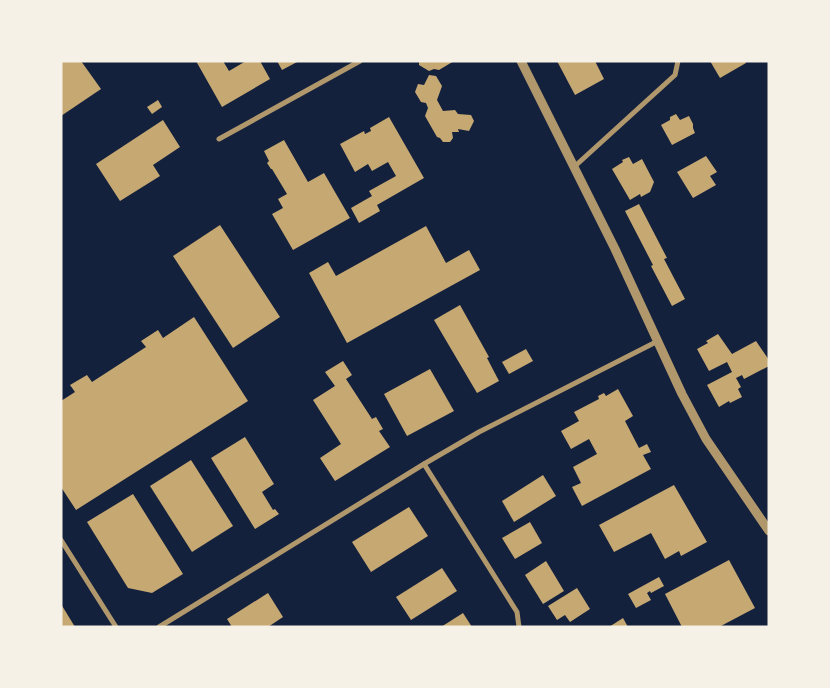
<svg xmlns="http://www.w3.org/2000/svg" width="830" height="688" viewBox="0 0 830 688" font-family="'Asap Condensed',sans-serif">
	<rect width="100%" height="100%" fill="#14213d"/>
	<!-- building -->
	<g fill="#c6a872">
		<polygon points="61,61 81,61 101,89 61,116"/>
		<polygon points="196,61 223,61 229,71 246,61 260,61 270,79 222,107"/>
		<polygon points="277,61 299,61 282,70"/>
		<polygon points="419,61 454,61 439,70 434,69 429,71 419,65"/>
		<polygon points="557,61 595,61 604,79 575,95"/>
		<polygon points="710,61 745,61 746,63 720,78"/>
		<polygon points="429,75 436,76 442,86 437,100 443,111 455,110 458,114 471,115 474,121 469,131 458,129 459,132 452,132 453,138 450,142 443,142 440,138 437,137 425,116 428,108 426,103 421,102 415,92 418,84 424,85"/>
		<polygon points="158,100 162,107 152,114 147,107"/>
		<polygon points="676,114 680,120 689,116 693,124 693,128 695,133 672,145 661,125 670,120 670,117"/>
		<polygon points="389,117 424,178 377,205 380,211 359,223 351,208 372,196 369,191 396,176 388,162 372,171 368,164 355,172 340,144 364,131 365,134 371,131 370,128"/>
		<polygon points="163,120 180,147 153,165 160,176 120,201 96,164"/>
		<polygon points="284,140 308,182 324,173 350,218 293,250 272,214 283,208 278,199 287,194 272,169 271,169 267,163 269,161 264,151"/>
		<polygon points="706,156 717,172 710,176 716,185 693,198 677,172"/>
		<polygon points="629,157 633,164 642,159 654,182 650,192 641,197 640,194 630,200 612,169 623,162 622,160"/>
		<polygon points="639,204 667,258 664,259 685,299 672,306 651,266 653,265 625,211"/>
		<polygon points="220,225 280,317 233,348 173,256"/>
		<polygon points="426,226 446,263 469,250 480,270 347,343 309,273 328,262 336,276"/>
		<polygon points="460,305 489,357 487,358 499,381 477,393 434,320"/>
		<polygon points="194,317 248,401 76,510 61,487 61,401 75,392 70,385 87,375 92,382 146,347 141,341 158,330 163,338"/>
		<polygon points="718,334 732,354 756,341 769,360 769,366 744,379 742,375 736,378 741,387 738,389 742,397 730,403 729,401 719,407 707,385 732,372 727,362 709,371 697,349 708,343 706,341"/>
		<polygon points="526,349 533,361 509,374 502,362"/>
		<polygon points="343,361 352,375 346,379 372,419 376,417 383,429 379,431 390,447 335,481 320,458 341,444 313,400 335,386 325,372"/>
		<polygon points="430,369 454,411 407,436 384,394"/>
		<polygon points="618,389 633,416 625,421 639,448 647,444 651,452 643,455 651,469 582,506 572,487 581,483 573,467 597,454 589,439 571,449 561,431 579,421 574,412 599,399 598,396 604,393 606,396"/>
		<polygon points="245,437 274,484 262,492 273,510 275,509 279,514 255,529 211,458"/>
		<polygon points="191,460 233,526 192,552 150,486"/>
		<polygon points="543,475 556,496 514,522 502,501"/>
		<polygon points="674,485 707,542 681,556 679,551 665,559 651,533 614,552 599,525"/>
		<polygon points="133,494 183,574 152,593 128,588 87,522"/>
		<polygon points="409,507 428,536 371,572 352,542"/>
		<polygon points="530,522 542,543 515,559 502,538"/>
		<polygon points="729,560 755,608 719,627 682,627 665,594"/>
		<polygon points="546,561 564,591 543,604 525,575"/>
		<polygon points="442,568 457,591 411,620 396,597"/>
		<polygon points="659,577 664,586 651,593 650,591 647,593 651,600 636,608 628,594"/>
		<polygon points="577,588 590,609 570,622 565,615 557,620 548,606"/>
		<polygon points="268,593 283,617 268,627 232,627 227,619"/>
		<polygon points="61,604 75,627 61,627"/>
		<polygon points="463,613 472,627 441,627"/>
		<polygon points="623,618 628,627 609,627"/>
	</g>
	<g fill="none" stroke-linecap="round" stroke-linejoin="round">
		<!-- minor -->
		<g stroke="#b1986c" stroke-width="5">
			<polyline points="219,139 360,61"/>
			<polyline points="574,167 675,75 678,61"/>
			<polyline points="424,464 517,612 519,627"/>
			<polyline points="61,540 116,627"/>
			<polyline points="159,627 424,464 479,432 656,342"/>
		</g>
		<!-- tertiary -->
		<polyline stroke="#b1986c" stroke-width="9" points="521,61 615,249 682,394 706,439 769,531"/>
	</g>
	<!-- border -->
	<rect width="830" height="688" fill="none" stroke="#f6f1e7" stroke-width="125"/>
</svg>
